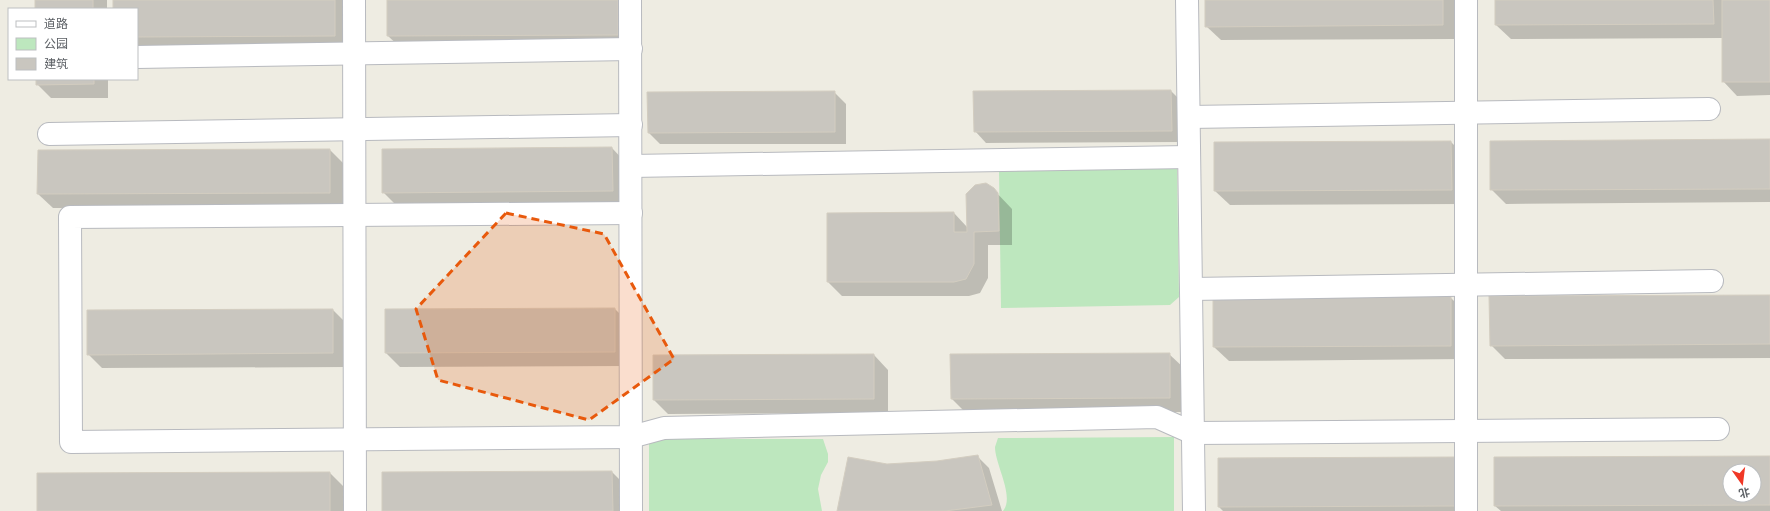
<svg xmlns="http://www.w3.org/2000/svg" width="1770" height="511" viewBox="0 0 1770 511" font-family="'Archivo Narrow','Noto Sans SC',sans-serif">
	<rect width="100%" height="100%" fill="#eeece2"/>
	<!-- green -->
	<g fill="#bde7be">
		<polygon points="1177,167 1179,297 1170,305 1001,308 999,170"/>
		<path d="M 1174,437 L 1174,511 L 1003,511 C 1015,496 995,465 995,447 C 996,444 997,441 998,438 Z"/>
		<polygon points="649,439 823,439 828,454 828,462 821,475 818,489 822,511 649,511"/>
	</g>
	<!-- shadow -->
	<g fill="#0003" fill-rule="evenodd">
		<rect x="36" y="0" width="71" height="9"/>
		<polygon points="114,0 342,0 349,8 349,50 137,51 137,9 114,9"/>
		<polygon points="388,0 625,0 631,49 403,50 388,36"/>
		<polygon points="1206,0 1456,0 1456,39 1221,40 1206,26"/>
		<polygon points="1496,0 1770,0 1770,95 1737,96 1723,81 1723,38 1511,39 1496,25"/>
		<polygon points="37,79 108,79 108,98 51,98 37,84"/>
		<polygon points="1171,91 1183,103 1183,142 986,143 975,131"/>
		<polygon points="834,92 846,104 846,144 660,144 649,133"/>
		<polygon points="1770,140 1770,202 1506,204 1491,189"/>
		<polygon points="1451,142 1465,156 1465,204 1230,205 1215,191 1215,143"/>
		<polygon points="612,148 626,163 626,205 398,207 383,192"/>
		<polygon points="330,150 344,164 344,207 53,208 38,194"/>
		<polygon points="993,189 1012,209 1012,245 988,245 988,278 980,293 969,296 842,296 828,282 828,214 954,213 967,227"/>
		<polygon points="1770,296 1770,358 1505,359 1491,345"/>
		<polygon points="1450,297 1465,312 1465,359 1229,361 1214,347"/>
		<polygon points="615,309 629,323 629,366 400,367 386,353 386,310"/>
		<polygon points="333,310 347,324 347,367 102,368 88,354"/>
		<polygon points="1169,354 1184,368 1184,412 966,413 952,399"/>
		<polygon points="874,355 888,370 888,413 668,414 654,400"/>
		<polygon points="977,456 989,468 1002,511 838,511 886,465 937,462"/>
		<path d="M 1770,457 L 1770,511 L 1501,511 L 1495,506 ZM 1730,471 L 1754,471 L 1754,495 L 1730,495 Z"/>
		<polygon points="1455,458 1469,511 1223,511 1219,507"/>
		<polygon points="612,472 626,486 626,511 383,511"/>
		<polygon points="330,473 344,487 344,511 38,511"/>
	</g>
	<!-- building -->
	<g fill="#c9c6bf" stroke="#d3cdc0" fill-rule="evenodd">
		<rect x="35" y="0" width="58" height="9"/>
		<polygon points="113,0 335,0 335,36 137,37 137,9 113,9"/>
		<polygon points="387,0 618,0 618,35 387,36"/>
		<polygon points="1205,0 1443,0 1443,25 1205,27"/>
		<polygon points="1495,0 1713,0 1714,24 1495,25"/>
		<rect x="1722" y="0" width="48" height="82"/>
		<polygon points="36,79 94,79 94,84 36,85"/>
		<polygon points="1171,90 1172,131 974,132 973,91"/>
		<polygon points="835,91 835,132 648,133 647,92"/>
		<polygon points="1770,139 1770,189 1490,190 1490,141"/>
		<polygon points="1451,141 1452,190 1214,191 1214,142"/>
		<polygon points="612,147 613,191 382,193 382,149"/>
		<polygon points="330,149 330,193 37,194 38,150"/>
		<polygon points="986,183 994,188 998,193 999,231 974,232 974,264 966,279 954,282 827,282 827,213 954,212 954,232 967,232 966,194 975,185"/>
		<polygon points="1770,295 1770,344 1490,346 1489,296"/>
		<polygon points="1451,296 1451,346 1213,347 1213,298"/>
		<polygon points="615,308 615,352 385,353 385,309"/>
		<polygon points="333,309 333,353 87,355 87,310"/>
		<polygon points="1170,353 1170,398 951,399 950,354"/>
		<polygon points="874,354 874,399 653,400 653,355"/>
		<polygon points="978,455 992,505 945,511 837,511 848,457 887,464 937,461"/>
		<path d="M 1770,456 L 1770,505 L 1494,506 L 1494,457 ZM 1730,471 L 1754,471 L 1754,495 L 1730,495 Z"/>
		<polygon points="1455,457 1455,506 1218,507 1218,458"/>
		<polygon points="612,471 613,511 382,511 382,472"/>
		<polygon points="330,472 330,511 37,511 37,473"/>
	</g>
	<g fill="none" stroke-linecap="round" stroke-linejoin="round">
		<!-- minor casing -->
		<g stroke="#b8babf" stroke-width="24">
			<g id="minor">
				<polyline points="354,0 355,511"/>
				<polyline points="630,0 631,511"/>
				<polyline points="1187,0 1194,511"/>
				<polyline points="1466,0 1466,511"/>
				<polyline points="137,57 631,49"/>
				<polyline points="1189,117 1709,109"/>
				<polyline points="49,134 631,125"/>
				<polyline points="631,166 1189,157"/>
				<polyline points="631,213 70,217 71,442 631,437 664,428 1157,417 1193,433 1718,429"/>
				<polyline points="1191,289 1712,281"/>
			</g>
		</g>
		<!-- minor -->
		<use href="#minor" stroke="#fff" stroke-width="22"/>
	</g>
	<!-- marked area -->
	<path fill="#e8590c" fill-opacity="0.2" stroke="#e8590c" stroke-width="3" stroke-dasharray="8 5" stroke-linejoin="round" d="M 506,213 L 604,234 L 674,359 L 589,420 L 438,380 L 416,309 Z"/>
	<!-- legend -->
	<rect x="8" y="8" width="130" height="72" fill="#ffffff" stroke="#bdbfc1"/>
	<rect x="16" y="21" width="20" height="6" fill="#ffffff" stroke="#bdbfc1"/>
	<text x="44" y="28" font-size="12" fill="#5b5f64">道路</text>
	<rect x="16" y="38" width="20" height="12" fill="#bde7be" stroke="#bdbfc1"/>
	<text x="44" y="48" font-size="12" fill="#5b5f64">公园</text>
	<rect x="16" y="58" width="20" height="12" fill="#c9c6bf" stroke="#bdbfc1"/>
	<text x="44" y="68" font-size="12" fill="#5b5f64">建筑</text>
	<!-- north arrow -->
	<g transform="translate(1742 483) rotate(166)"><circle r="19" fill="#ffffff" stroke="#bdbfc1"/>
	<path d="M0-3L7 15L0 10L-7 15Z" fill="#f03826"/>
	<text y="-6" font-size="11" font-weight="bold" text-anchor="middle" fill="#5b5f64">北</text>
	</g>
</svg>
